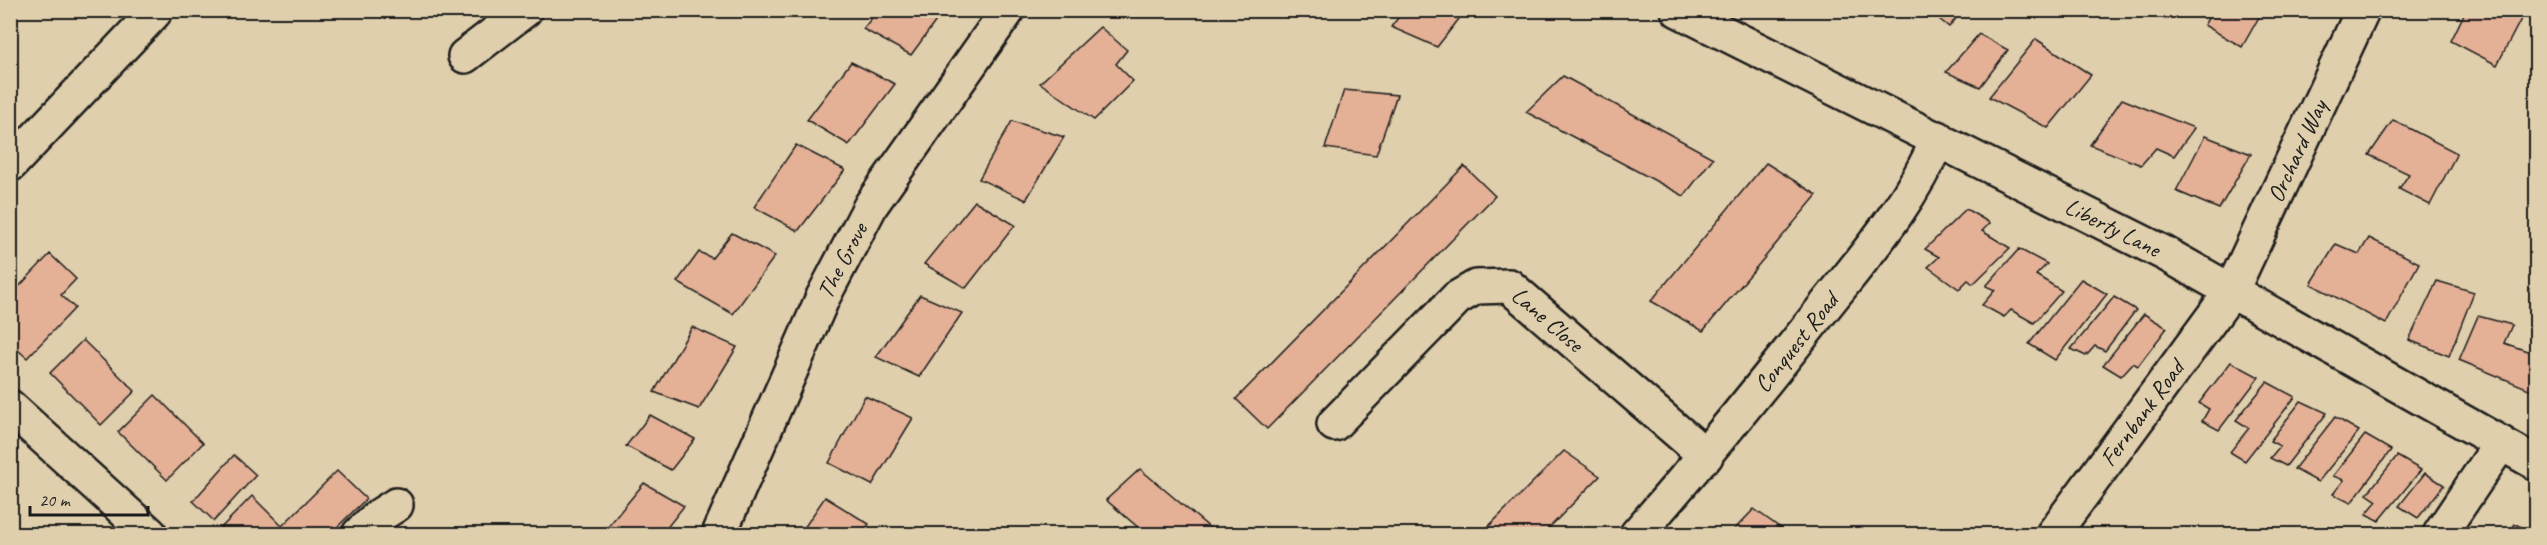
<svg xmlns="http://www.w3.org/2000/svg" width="2547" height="545" viewBox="0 0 2547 545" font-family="Caveat,sans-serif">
	<rect width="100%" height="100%" fill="#e0cfac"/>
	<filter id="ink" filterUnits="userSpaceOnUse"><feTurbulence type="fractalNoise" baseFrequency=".0167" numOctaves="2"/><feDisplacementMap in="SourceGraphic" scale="12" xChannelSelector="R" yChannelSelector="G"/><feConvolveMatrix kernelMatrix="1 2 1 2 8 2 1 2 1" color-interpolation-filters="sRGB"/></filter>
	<g filter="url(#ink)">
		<!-- building -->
		<g fill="#e4b096" stroke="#1c1c1c" stroke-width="1.5">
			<polygon points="878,10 944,10 911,55 863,29"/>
			<polygon points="1404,10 1466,10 1437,47 1391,27"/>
			<polygon points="1928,10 1963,10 1949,27"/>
			<polygon points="2213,10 2263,10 2242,47 2204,25"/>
			<polygon points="2466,10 2504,10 2521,19 2497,65 2451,41"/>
			<polygon points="1100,27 1127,50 1116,64 1133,81 1094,120 1040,83"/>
			<polygon points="1979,34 2008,50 1980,87 1946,72"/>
			<polygon points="2036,39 2091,75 2048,128 1989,97"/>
			<polygon points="851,62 895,84 849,145 807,120"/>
			<polygon points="1563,76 1713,158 1684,196 1526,112"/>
			<polygon points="1344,90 1397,95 1376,155 1325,148"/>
			<polygon points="2122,99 2194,128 2174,156 2156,148 2141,165 2090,145"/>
			<polygon points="2393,120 2457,153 2430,205 2399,189 2409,174 2369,155"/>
			<polygon points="1012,121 1064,137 1026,200 979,179"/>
			<polygon points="2205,136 2251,154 2219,209 2176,191"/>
			<polygon points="796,145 845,170 798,231 754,207"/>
			<polygon points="1766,163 1817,195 1703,331 1651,301"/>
			<polygon points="1464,166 1495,196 1267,429 1236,399"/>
			<polygon points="975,201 1015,225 966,288 924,264"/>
			<polygon points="1966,209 1990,223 1982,231 2010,248 1973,284 1968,280 1959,289 1928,267 1939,257 1925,249"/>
			<polygon points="732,233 775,256 733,314 677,282 699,252 712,258"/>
			<polygon points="2369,238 2419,263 2386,324 2311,284 2336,244 2359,254"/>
			<polygon points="2019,249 2047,264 2036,275 2062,291 2034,323 2011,310 2004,317 1982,305 1995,290 1986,286"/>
			<polygon points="50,254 76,279 61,295 75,308 27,358 10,343 10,296"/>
			<polygon points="2081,279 2107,294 2055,360 2029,344"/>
			<polygon points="2437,281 2474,292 2449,356 2409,340"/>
			<polygon points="920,295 962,313 919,377 876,357"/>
			<polygon points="2114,297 2136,310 2105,351 2095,346 2086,356 2071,349"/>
			<polygon points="2144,314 2167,328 2138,366 2133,363 2121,376 2103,365"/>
			<polygon points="2478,316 2512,325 2504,343 2536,354 2536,392 2459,360"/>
			<polygon points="692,327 737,347 699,409 654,392"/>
			<polygon points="83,340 135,391 101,425 50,373"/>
			<polygon points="2231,362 2259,377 2219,430 2202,421 2209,409 2199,403"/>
			<polygon points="2267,382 2295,397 2245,461 2230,452 2249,428 2236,420"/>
			<polygon points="155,395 203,443 167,480 118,432"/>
			<polygon points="865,396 913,418 872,485 829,463"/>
			<polygon points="2301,401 2327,413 2286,466 2270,458 2280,446 2270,441"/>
			<polygon points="650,415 695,439 671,470 626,446"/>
			<polygon points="2335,417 2359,431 2318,482 2294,469"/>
			<polygon points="2365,435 2391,450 2351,503 2333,494 2344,480 2333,476"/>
			<polygon points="1564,451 1600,476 1543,534 1491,534 1485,530"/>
			<polygon points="234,455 256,475 214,521 193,501"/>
			<polygon points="2397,456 2421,470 2379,521 2366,514 2377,501 2367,494"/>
			<polygon points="1140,469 1217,534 1146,534 1106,500"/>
			<polygon points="337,471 366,499 330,534 215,534 252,496 282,526"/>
			<polygon points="2425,473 2444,485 2418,518 2399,506"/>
			<polygon points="644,483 684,506 662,534 602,534"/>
			<polygon points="825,497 869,524 862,534 800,534"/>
			<polygon points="1754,509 1789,534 1730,534"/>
			<polygon points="2515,524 2536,534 2508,534"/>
		</g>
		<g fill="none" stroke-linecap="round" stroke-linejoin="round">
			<!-- minor casing -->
			<g stroke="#1c1c1c" stroke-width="38">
				<g id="minor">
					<path id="s1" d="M 1678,10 L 2164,253 L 2536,463"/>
					<polyline points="465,56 525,10"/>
					<polyline points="10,165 154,13"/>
					<path id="s2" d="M 1334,424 L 1457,298 L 1476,287 L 1509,286 L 1706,456"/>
					<polyline points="359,534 377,517 396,505"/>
					<path id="s3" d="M 719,534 L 823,297 L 871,205 L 1008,10"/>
					<path id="s4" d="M 1637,534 C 1700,463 1759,390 1818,315 C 1862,259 1911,205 1938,138"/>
					<path id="s5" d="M 2053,534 L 2231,292 L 2363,10"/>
					<polyline points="2440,534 2501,443"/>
				</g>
			</g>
			<!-- major casing -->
			<g stroke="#1c1c1c" stroke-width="38">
				<polyline id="major" points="10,407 150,534"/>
			</g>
			<!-- minor -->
			<use href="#minor" stroke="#e0cfac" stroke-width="33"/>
			<!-- major -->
			<use href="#major" stroke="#e0cfac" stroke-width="33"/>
		</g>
	</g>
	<g text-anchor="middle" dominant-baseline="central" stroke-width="4.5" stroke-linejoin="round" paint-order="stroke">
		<!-- street labels -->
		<g font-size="24" fill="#1c1c1c" stroke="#e0cfac">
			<text stroke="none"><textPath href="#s5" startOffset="456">Orchard Way</textPath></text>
			<text stroke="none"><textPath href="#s1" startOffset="486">Liberty Lane</textPath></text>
			<text stroke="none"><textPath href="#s3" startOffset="300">The Grove</textPath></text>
			<text stroke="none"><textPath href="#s2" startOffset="282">Lane Close</textPath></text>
			<text stroke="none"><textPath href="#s4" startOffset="249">Conquest Road</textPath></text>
			<text stroke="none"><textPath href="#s5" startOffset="150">Fernbank Road</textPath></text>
		</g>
	</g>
	<!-- margin -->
	<rect width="2547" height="545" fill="none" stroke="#e0cfac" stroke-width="36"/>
	<rect x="18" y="18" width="2511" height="509" fill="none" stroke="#1c1c1c" stroke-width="2" filter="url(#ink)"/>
	<!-- scale -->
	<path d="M30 506v9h118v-9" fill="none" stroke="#1c1c1c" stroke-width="3"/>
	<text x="39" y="506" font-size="18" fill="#1c1c1c" stroke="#e0cfac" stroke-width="4.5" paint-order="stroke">20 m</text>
</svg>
